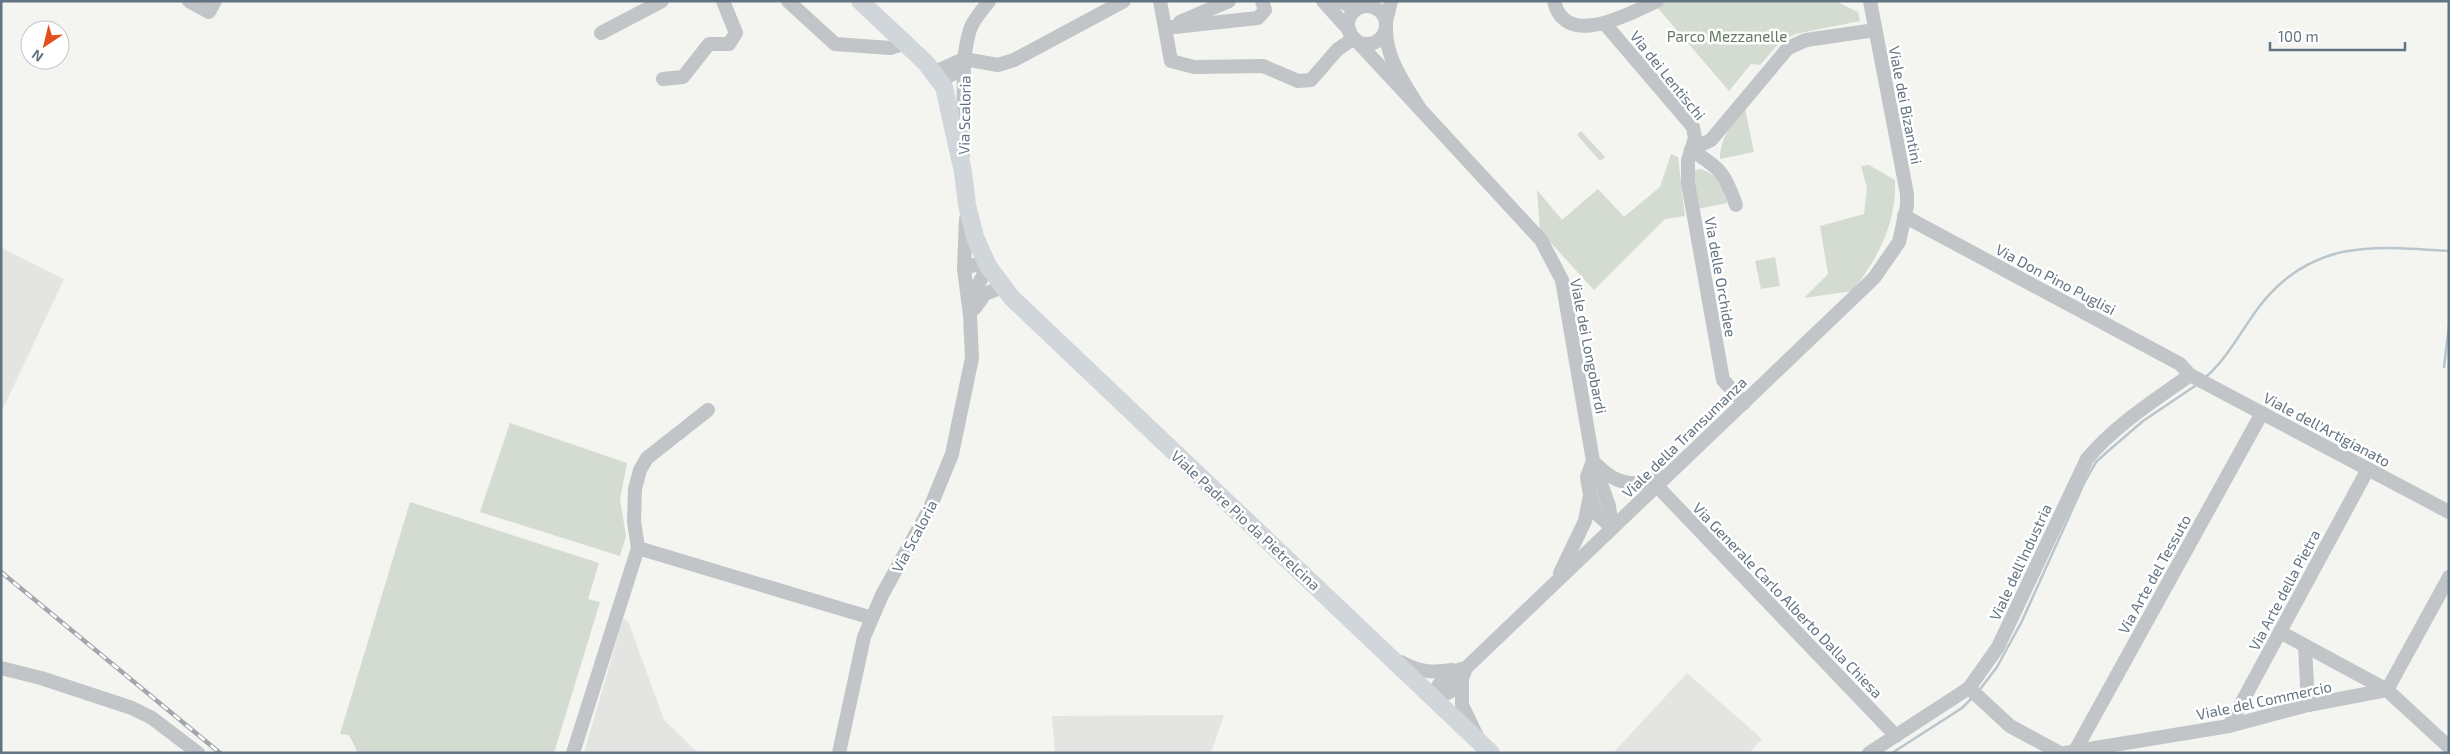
<svg xmlns="http://www.w3.org/2000/svg" width="2450" height="754" viewBox="0 0 2450 754" font-family="'Exo 2',sans-serif">
	<rect width="100%" height="100%" fill="#f4f4f0"/>
	<!-- built -->
	<g fill="#e4e5e3">
		<polygon points="1,248 64,279 1,413"/>
		<polygon points="623,619 628,621 664,720 698,753 584,753"/>
		<polygon points="1687,673 1762,739 1749,753 1613,753"/>
		<polygon points="1224,715 1211,753 1055,753 1052,716"/>
	</g>
	<!-- green -->
	<g fill="#d4dbd1">
		<polygon points="1668,1 1835,1 1858,12 1860,21 1795,34 1779,43 1760,65 1751,64 1729,91 1657,7"/>
		<path d="M 1745,109 L 1754,152 L 1720,159 C 1720,136 1732,126 1745,109 Z"/>
		<polygon points="1581,131 1605,157 1600,161 1577,135"/>
		<polygon points="1671,154 1678,157 1685,216 1665,219 1594,290 1540,231 1537,190 1562,220 1598,189 1624,217 1660,187"/>
		<path d="M 1869,165 L 1895,180 C 1897,222 1878,259 1852,291 L 1804,298 L 1828,274 L 1820,226 L 1864,214 L 1867,188 L 1861,166 Z"/>
		<path d="M 1700,169 C 1718,174 1722,185 1727,203 L 1698,209 L 1693,181 L 1694,171 Z"/>
		<polygon points="1775,257 1780,286 1761,289 1755,261"/>
		<polygon points="510,423 627,463 620,499 626,536 620,556 480,512"/>
		<polygon points="410,502 599,563 588,599 600,602 554,753 358,753 349,735 340,734"/>
	</g>
	<g fill="none" stroke-linecap="round" stroke-linejoin="round">
		<!-- stream -->
		<g stroke="#bac6cb" stroke-width="2.5">
			<polyline points="2444,367 2449,325"/>
			<path d="M 2207,376 C 2230,355 2243,327 2262,303 C 2314,239 2375,246 2449,251"/>
			<polyline points="1981,688 1997,667 2022,621 2085,481 2096,462 2107,452 2143,421 2195,386"/>
			<polyline points="1892,753 1962,708 1971,699"/>
		</g>
		<!-- minor -->
		<g stroke="#c1c5c8" stroke-width="14">
			<polyline points="189,1 209,12 215,1"/>
			<polyline points="788,1 835,44 890,48 907,43"/>
			<path d="M 1160,1 L 1171,61 L 1194,67 L 1263,66 L 1298,81 L 1311,80 L 1337,50 L 1354,38 L 1420,109 C 1405,84 1385,58 1386,27"/>
			<polyline points="1323,1 1350,31"/>
			<polyline points="1338,1 1354,7 1364,6"/>
			<path d="M 1554,1 C 1565,50 1631,13 1657,1"/>
			<circle cx="1367" cy="25" r="19"/>
			<polyline points="1180,22 1229,1"/>
			<polyline points="1386,22 1391,1"/>
			<polyline points="1605,24 1693,127 1695,138 1688,160 1688,183 1723,380 1744,403"/>
			<polyline points="1165,28 1258,18 1265,10 1262,1"/>
			<polyline points="601,33 662,1"/>
			<polyline points="964,59 998,65 1014,60 1124,1"/>
			<polyline points="935,72 964,59"/>
			<polyline points="663,79 683,77 709,44 729,44 736,33 723,1"/>
			<path d="M 940,79 C 972,71 961,52 971,27 C 975,18 983,9 989,1"/>
			<polyline points="1420,109 1541,240 1562,280 1593,461 1609,506 1612,528"/>
			<polyline points="1691,150 1711,140 1788,48 1806,40 1875,30"/>
			<path d="M 1691,150 C 1720,168 1725,173 1736,205"/>
			<polyline points="963,154 964,59"/>
			<polyline points="1904,216 2180,364 2190,375 2449,512"/>
			<polyline points="964,269 974,265 988,266 977,287 972,307"/>
			<polyline points="975,308 985,294 1002,287"/>
			<path d="M 1597,465 C 1618,487 1636,486 1663,477"/>
			<polyline points="1657,486 1896,736"/>
			<polyline points="1590,495 1597,514 1612,528"/>
			<polyline points="638,548 634,521 635,489 640,470 647,458 708,410"/>
			<polyline points="1560,573 1585,521 1590,495 1587,477 1593,461"/>
			<polyline points="2280,632 2387,690 2449,577"/>
			<polyline points="2305,646 2308,705"/>
			<path d="M 1401,662 C 1419,672 1432,673 1452,670"/>
			<polyline points="1,668 41,678 132,708 152,718 198,753"/>
			<path d="M 1466,668 C 1450,671 1438,681 1433,697 C 1451,696 1461,684 1466,668 L 1874,278 L 1899,242 L 1907,206 L 1907,194 L 1870,1"/>
			<polyline points="1462,682 1462,705 1477,736"/>
			<polyline points="1969,688 2010,726 2060,753"/>
			<polyline points="2229,726 2368,469"/>
			<polyline points="2075,751 2262,413"/>
			<polyline points="573,753 638,548 872,618"/>
			<polyline points="839,753 864,637 882,595 930,508 952,454 972,358 970,315 964,269 966,219"/>
			<path d="M 1869,753 L 1969,688 L 1998,647 L 2087,459 C 2115,425 2154,401 2190,375"/>
			<polyline points="2065,753 2229,726 2308,705 2387,690 2449,747"/>
		</g>
		<!-- major -->
		<polyline stroke="#d1d6da" stroke-width="18" points="860,1 926,63 944,87 963,172 967,205 975,237 988,266 1011,297 1491,753"/>
		<!-- rail casing -->
		<g stroke="#a1a7ad" stroke-width="4.5">
			<polyline id="rail" points="1,572 220,753"/>
		</g>
		<!-- rail -->
		<use href="#rail" stroke="#fff" stroke-width="2.5" stroke-dasharray="8" stroke-linecap="butt"/>
	</g>
	<g text-anchor="middle" dominant-baseline="central" stroke-width="5" stroke-linejoin="round" paint-order="stroke">
		<!-- park labels -->
		<g font-size="15" fill="#657961" stroke="#fff">
			<text x="1727" y="36">Parco Mezzanelle</text>
		</g>
		<!-- street labels -->
		<g font-size="15" fill="#627381" stroke="#fff">
			<text transform="translate(1668 75) rotate(51)">Via dei Lentischi</text>
			<text transform="translate(1906 105) rotate(79)">Viale dei Bizantini</text>
			<text transform="translate(964 115) rotate(-89)">Via Scaloria</text>
			<text transform="translate(1721 277) rotate(80)">Via delle Orchidee</text>
			<text transform="translate(2056 279) rotate(28)">Via Don Pino Puglisi</text>
			<text transform="translate(1589 346) rotate(79)">Viale dei Longobardi</text>
			<text transform="translate(2327 429) rotate(28)">Viale dell'Artigianato</text>
			<text transform="translate(1684 437) rotate(-44)">Viale della Transumanza</text>
			<text transform="translate(1246 520) rotate(43)">Viale Padre Pio da Pietrelcina</text>
			<text transform="translate(914 536) rotate(-62)">Via Scaloria</text>
			<text transform="translate(2020 562) rotate(-65)">Viale dell'Industria</text>
			<text transform="translate(2154 574) rotate(-61)">Via Arte del Tessuto</text>
			<text transform="translate(2284 590) rotate(-62)">Via Arte della Pietra</text>
			<text transform="translate(1788 600) rotate(46)">Via Generale Carlo Alberto Dalla Chiesa</text>
			<text transform="translate(2264 700) rotate(-12)">Viale del Commercio</text>
		</g>
	</g>
	<!-- border -->
	<rect width="2450" height="754" fill="none" stroke="#627381" stroke-width="5"/>
	<!-- north arrow -->
	<g transform="translate(45 45) rotate(215)"><circle r="24" fill="#ffffff" stroke="#c0c7cd"/>
	<path d="M0-4L9 19L0 12L-9 19Z" fill="#e64f1d"/>
	<text y="-8" font-size="14" font-weight="bold" text-anchor="middle" fill="#627381">N</text>
	</g>
	<!-- scale -->
	<path d="M2270 42v8h135v-8" fill="none" stroke="#627381" stroke-width="2.5"/>
	<text x="2278" y="42" font-size="15" fill="#627381" stroke="#ffffff" stroke-width="4" paint-order="stroke">100 m</text>
</svg>
